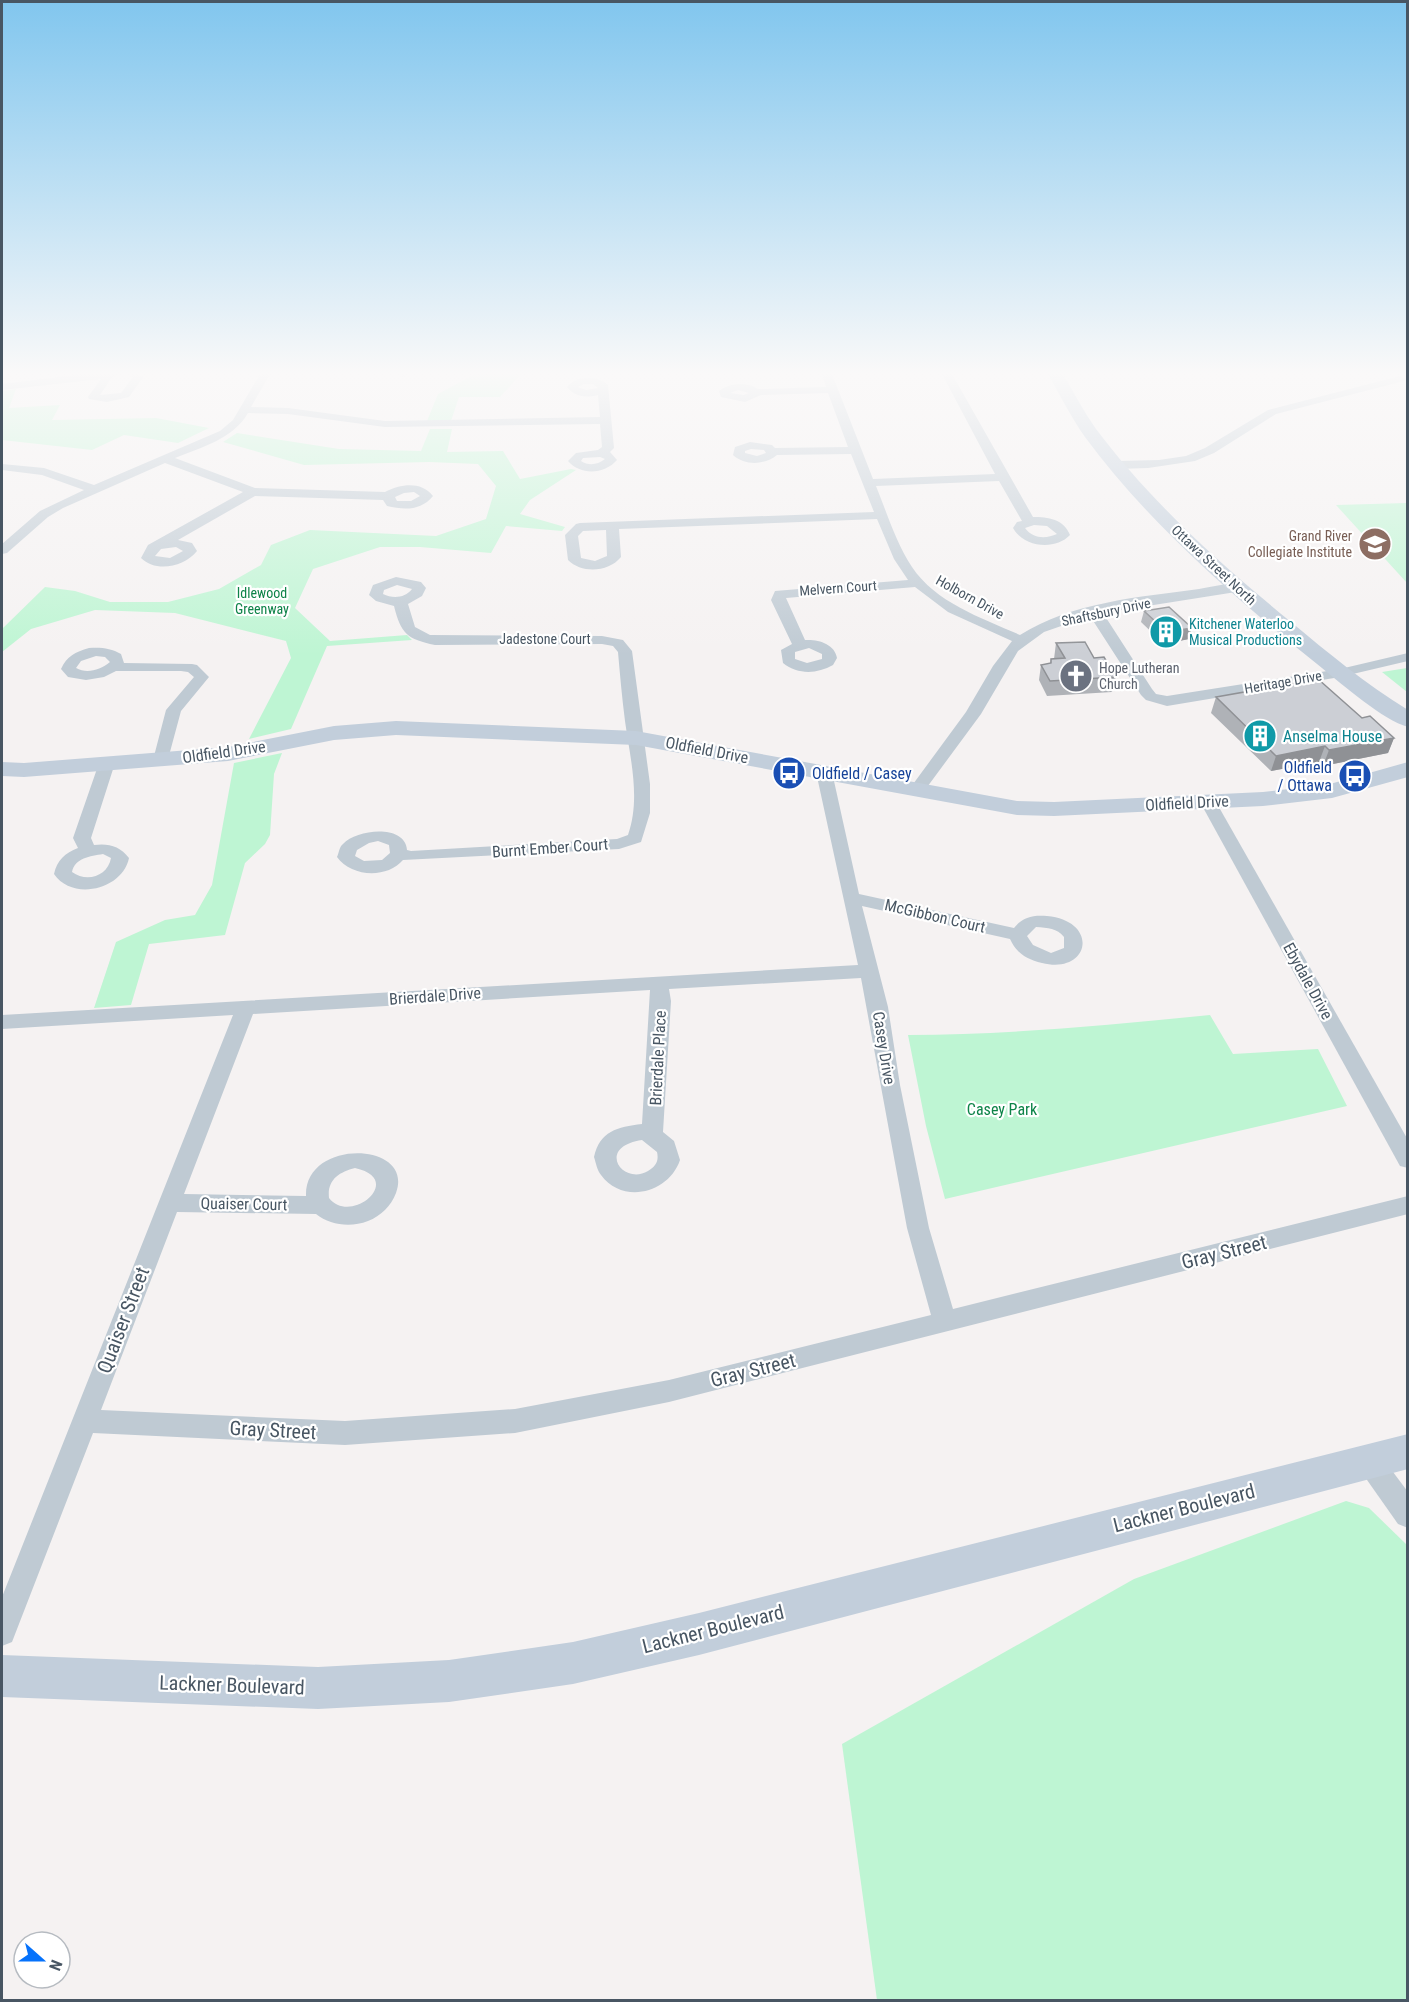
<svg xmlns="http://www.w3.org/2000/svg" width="1409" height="2002" viewBox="0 0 1409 2002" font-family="'Roboto Condensed',sans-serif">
	<rect width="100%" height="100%" fill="#f5f2f2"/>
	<!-- green -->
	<g fill="#bef5d3">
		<polygon points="475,374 521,374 500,397 459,397 451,421 427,421 438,394"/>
		<polygon points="16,389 9,408 60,405 52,420 156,418 209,428 178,443 124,435 92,450 2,440 2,391"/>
		<polygon points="430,429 452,429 447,452 503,451 520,479 571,469 576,470 530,500 520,514 565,527 562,531 506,526 491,553 420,547 380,547 313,569 295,608 330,641 407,635 412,640 327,646 291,729 249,739 291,658 286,641 175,613 95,610 31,629 2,652 2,629 45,587 75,591 110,602 168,602 219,589 261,565 271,545 310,530 436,536 486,519 496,486 478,464 429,462 304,465 223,442 237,433 339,449 421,451"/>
		<polygon points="1407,503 1408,583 1407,583 1336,505"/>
		<polygon points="1407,668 1407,692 1382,672"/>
		<polygon points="282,753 274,774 270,835 265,844 245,863 225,935 149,944 131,1005 94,1008 116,942 165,920 195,915 212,885 234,763"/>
		<path d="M 1210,1015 L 1233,1054 L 1318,1049 L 1347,1106 L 945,1199 L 926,1126 L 908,1035 C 1009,1035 1109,1025 1210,1015 Z"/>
		<polygon points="1346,1501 1369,1508 1407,1545 1407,2000 877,2000 842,1744 1134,1579"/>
	</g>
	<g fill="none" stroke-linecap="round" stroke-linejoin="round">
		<!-- street -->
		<g fill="#bfcad3" fill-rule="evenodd">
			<polygon points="83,374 118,374 112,377 100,395 121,393 133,377 129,374 144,376 129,397 107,402 89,399 88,397 101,379 2,390 2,384"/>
			<path d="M 260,374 L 270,374 L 251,407 L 288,408 L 385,421 L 600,417 L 598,395 C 586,398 575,397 567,387 C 577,375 597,375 608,385 L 614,448 L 610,452 L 617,460 C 605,474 581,476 568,461 L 576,453 L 598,450 L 602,447 L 600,424 L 385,427 L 288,414 L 248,413 C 233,439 202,447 175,458 L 255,488 L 385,492 C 401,484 421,481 433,496 C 421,511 404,510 387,506 L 383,500 L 255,496 L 178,540 L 192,543 L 197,551 C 184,567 156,573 141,558 L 148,545 L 243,492 L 165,463 L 63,508 L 48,517 L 7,553 L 2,554 L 2,544 L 40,511 L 84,490 L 42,475 L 2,470 L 2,464 L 44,468 L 94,485 L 220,431 L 233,420 ZM 584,384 L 593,384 L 598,388 L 586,390 L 578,387 ZM 600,457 L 605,459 C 597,465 589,466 581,461 L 583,458 ZM 414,492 L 420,496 L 411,501 L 397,501 L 395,497 L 404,493 ZM 176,547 L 183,551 L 170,558 L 155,556 L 161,549 Z"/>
			<polygon points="396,374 409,374 404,377"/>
			<path d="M 822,374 L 832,374 L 873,479 L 995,474 L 942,374 L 952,374 L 1033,517 C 1048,517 1064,519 1070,535 C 1055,551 1023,547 1013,528 L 1017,522 L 1022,521 L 999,481 L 876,486 C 887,513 896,543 912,567 C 936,603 982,618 1020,635 C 1072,602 1140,597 1199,589 C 1212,587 1228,582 1241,585 L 1243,588 L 1241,591 L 1236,592 L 1103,613 L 1152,689 L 1156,694 L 1167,696 L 1340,669 L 1408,653 L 1408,661 L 1340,677 L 1167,706 L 1146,700 L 1141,695 L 1090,616 L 1044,632 L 1018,651 L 981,714 L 922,794 L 910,794 L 908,791 L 966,712 L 993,666 L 1012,641 L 948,612 L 915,587 L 786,598 L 805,640 C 818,639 835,644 837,658 L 833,665 C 817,674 798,675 783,663 L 781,650 L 792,644 L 771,600 L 775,591 L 908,580 L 894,559 L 877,519 L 619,529 L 621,557 C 609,572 582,574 568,560 L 565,535 L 576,524 L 580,523 L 874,512 L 851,454 L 777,455 C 765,465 745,466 733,455 L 735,447 L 750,442 L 772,445 L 775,448 L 848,447 L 828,393 L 761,395 L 745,402 L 721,397 L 719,391 C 729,383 746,381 758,389 L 826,387 ZM 738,390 L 749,393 L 744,395 L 730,393 ZM 751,449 L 764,450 L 766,453 L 757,456 L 745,453 L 745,451 ZM 1034,525 L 1047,526 L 1057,534 C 1046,539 1033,539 1025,528 ZM 606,530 L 607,556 L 595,561 L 581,558 L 578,536 L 583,531 ZM 809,648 L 822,654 L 822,659 L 807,663 L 795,659 L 795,652 Z"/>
			<polygon points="1400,376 1405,379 1404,381 1276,414 1214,453 1195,461 1148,468 1117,469 1111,465 1117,461 1159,460 1186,456 1205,448 1268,410"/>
			<path d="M 396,577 L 421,582 L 426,588 L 422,596 L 408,604 L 415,627 L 430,635 L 602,636 L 623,640 L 632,651 L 650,784 L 650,813 L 641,842 L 619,849 L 403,860 C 387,879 351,877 337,857 C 339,853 339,847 343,844 C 357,829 405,824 407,850 L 411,851 L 617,839 L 628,835 C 641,798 630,758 625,721 C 622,698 620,675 618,652 L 613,646 L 602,644 L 435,645 C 407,639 401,634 394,606 L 376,601 L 369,595 L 373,585 ZM 397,585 L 412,589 C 405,598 393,599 383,594 L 384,590 ZM 378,841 L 389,845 L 390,853 L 382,860 L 364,861 L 355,856 L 357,850 L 369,843 Z"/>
			<path d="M 89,648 C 100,647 111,648 121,654 L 124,663 L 192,664 L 197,665 L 209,677 L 181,711 L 167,763 L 161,765 L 153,760 L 166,710 L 194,677 L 188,672 L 181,671 L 116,671 L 104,677 L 86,680 L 68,677 L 61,669 C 67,656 75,652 89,648 ZM 96,656 L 105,657 L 110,662 C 100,670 87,674 76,668 L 81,661 Z"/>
			<path d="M 107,758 L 115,763 L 91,838 L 94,845 C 108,843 120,846 129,858 C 123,889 73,902 54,874 C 57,860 65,853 78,848 L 73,838 L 99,763 ZM 103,854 L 111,858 C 108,876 87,883 72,872 C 75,858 90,856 103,854 Z"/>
			<path d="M 824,767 L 832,772 L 859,894 L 1014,928 C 1023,917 1032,915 1047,916 C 1100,921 1090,975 1042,963 C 1027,959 1017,954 1010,939 L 862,906 L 888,1007 L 900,1085 L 929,1228 L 953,1309 L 1408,1196 L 1408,1214 L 669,1402 L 515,1433 L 345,1445 L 93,1433 L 12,1642 L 2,1646 L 2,1597 L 233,1015 L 2,1029 L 2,1015 L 858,965 L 816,772 ZM 1036,927 C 1048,928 1057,928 1064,937 L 1064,948 L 1051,953 L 1033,945 L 1027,936 ZM 861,978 L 907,1228 L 931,1315 L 669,1380 L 515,1409 L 345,1421 L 101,1410 L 177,1212 L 316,1214 C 330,1225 350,1228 368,1221 C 381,1216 391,1206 396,1193 C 415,1141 304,1138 306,1196 L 184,1194 L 253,1014 L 650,990 L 642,1124 C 617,1127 600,1131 594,1157 C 596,1163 597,1170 601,1175 C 623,1205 669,1193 680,1160 L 674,1141 L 663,1132 L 671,1001 L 669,989 ZM 642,1140 L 657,1152 C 659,1161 656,1166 648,1171 C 623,1186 595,1147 642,1140 ZM 355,1168 C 406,1179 351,1226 329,1198 C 327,1180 339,1172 355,1168 Z"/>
			<polygon points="1208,797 1216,802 1408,1140 1408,1168 1400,1166 1200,802"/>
			<polygon points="1369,1449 1378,1452 1408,1492 1408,1528 1398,1524 1360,1470 1356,1461 1360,1452"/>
		</g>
		<!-- secondary -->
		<g fill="#c2cedb" fill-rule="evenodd">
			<path d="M 1048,374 L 1063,374 C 1074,393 1084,412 1096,429 C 1151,502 1220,564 1291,622 C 1328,653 1366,684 1408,710 L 1408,727 C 1383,720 1343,685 1322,668 C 1236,599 1151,526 1085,437 C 1071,417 1060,395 1048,374 Z"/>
			<polygon points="396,721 636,731 1017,801 1054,802 1263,792 1330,784 1408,762 1408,777 1332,798 1263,806 1054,816 1017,815 636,745 396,735 334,740 228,761 24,777 2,776 2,762 24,763 228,747 334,726"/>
			<polygon points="1408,1434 1408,1469 699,1655 573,1684 449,1702 318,1709 2,1697 2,1655 318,1667 449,1660 573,1642 699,1613"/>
		</g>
	</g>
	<!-- wall -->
	<g fill="#afb2b7">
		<polygon points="1144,611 1189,639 1164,644 1141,622"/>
		<polygon points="1056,643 1094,658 1116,677 1112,692 1047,696 1039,680 1041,665 1050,664 1051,659 1054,659"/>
		<polygon points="1216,697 1362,718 1394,738 1388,753 1323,766 1319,762 1271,771 1211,713"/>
	</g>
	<!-- shaded-wall -->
	<g fill="#8f9195">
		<polygon points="1192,628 1189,639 1164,644 1167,632"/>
		<polygon points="1394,738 1388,753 1323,766 1329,750"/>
		<polygon points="1325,746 1319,762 1271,771 1276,756"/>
	</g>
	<!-- building -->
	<g fill="#cccfd5" stroke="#8f9195" stroke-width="1.5">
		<polygon points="1169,607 1192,628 1167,632 1144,611"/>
		<polygon points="1085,642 1094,658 1104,657 1116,677 1050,681 1041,665 1051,663 1051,659 1065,658 1056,643"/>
		<polygon points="1318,679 1362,718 1370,716 1394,738 1329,750 1325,746 1276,756 1216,697"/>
	</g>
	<!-- sky -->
	<linearGradient id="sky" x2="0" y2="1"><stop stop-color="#81c6ee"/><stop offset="0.57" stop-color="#faf9f9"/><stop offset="1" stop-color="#faf9f9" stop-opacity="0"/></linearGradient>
	<rect width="1409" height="655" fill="url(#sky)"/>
	<!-- icons -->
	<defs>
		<g id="school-disc" transform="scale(1.725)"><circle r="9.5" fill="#8d6e63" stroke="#fff"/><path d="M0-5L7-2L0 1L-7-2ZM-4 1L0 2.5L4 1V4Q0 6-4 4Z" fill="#fff"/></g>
		<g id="building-disc" transform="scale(1.725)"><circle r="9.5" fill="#0f9aa8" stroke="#fff"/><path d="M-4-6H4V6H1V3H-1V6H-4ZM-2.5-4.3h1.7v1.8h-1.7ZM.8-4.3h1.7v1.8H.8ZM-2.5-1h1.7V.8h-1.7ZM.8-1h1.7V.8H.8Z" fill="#fff"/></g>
		<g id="church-disc" transform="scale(1.725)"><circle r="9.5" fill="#6b7280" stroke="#fff"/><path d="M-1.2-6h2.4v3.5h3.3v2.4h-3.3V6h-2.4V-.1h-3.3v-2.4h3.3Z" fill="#fff"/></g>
		<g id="bus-disc" transform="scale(1.725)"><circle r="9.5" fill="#1a4fb4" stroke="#fff"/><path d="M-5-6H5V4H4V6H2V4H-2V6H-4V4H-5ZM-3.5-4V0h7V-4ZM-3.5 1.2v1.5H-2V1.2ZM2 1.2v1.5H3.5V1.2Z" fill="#fff"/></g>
	</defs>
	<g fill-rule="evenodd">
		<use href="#school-disc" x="1375" y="544"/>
		<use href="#building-disc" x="1166" y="632"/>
		<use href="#church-disc" x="1076" y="676"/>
		<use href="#building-disc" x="1260" y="736"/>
		<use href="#bus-disc" x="789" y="773"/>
		<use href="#bus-disc" x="1355" y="776"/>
	</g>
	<g text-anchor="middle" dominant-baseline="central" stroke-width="4.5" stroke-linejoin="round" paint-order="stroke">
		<!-- far-education labels -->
		<g font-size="14" fill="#785e54" stroke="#fff" text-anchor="end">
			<text x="1352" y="536">Grand River<tspan x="1352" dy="16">Collegiate Institute</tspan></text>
		</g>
		<!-- far-street labels -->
		<g font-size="14" fill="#485663" stroke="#fff">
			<text transform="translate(1214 565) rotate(43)">Ottawa Street North</text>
			<text transform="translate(838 588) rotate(-4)">Melvern Court</text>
			<text transform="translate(970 597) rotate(29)">Holborn Drive</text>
			<text transform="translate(1106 612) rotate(-12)">Shaftsbury Drive</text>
			<text x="545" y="639">Jadestone Court</text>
			<text transform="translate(1283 682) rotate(-10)">Heritage Drive</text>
		</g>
		<!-- far-park labels -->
		<g font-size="14" fill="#0d8348" stroke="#fff">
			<text x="262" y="593">Idlewood<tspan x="262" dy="16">Greenway</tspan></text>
		</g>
		<!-- far-culture labels -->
		<g font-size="14" fill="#0d838f" stroke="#fff" text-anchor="start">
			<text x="1189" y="624">Kitchener Waterloo<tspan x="1189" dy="16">Musical Productions</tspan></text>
		</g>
		<!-- far-worship labels -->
		<g font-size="14" fill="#5b616d" stroke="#fff" text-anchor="start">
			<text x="1099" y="668">Hope Lutheran<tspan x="1099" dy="16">Church</tspan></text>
		</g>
		<!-- culture labels -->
		<g font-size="16" fill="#0d838f" stroke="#fff" text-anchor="start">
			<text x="1283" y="736">Anselma House</text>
		</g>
		<!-- street labels -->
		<g font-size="16" fill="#485663" stroke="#fff">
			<text transform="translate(707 750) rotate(11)">Oldfield Drive</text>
			<text transform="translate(224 752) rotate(-8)">Oldfield Drive</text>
			<text transform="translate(1187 803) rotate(-3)">Oldfield Drive</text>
			<text transform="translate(550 848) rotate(-4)">Burnt Ember Court</text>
			<text transform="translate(935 916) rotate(13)">McGibbon Court</text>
			<text transform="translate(1308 981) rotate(61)">Ebydale Drive</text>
			<text transform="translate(435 996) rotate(-4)">Brierdale Drive</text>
			<text transform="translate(884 1048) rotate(81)">Casey Drive</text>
			<text transform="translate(658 1058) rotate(-87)">Brierdale Place</text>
			<text transform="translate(244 1204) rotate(1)">Quaiser Court</text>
		</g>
		<!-- transit labels -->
		<g font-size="16" fill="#164399" stroke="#fff" text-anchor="end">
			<text x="1332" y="767">Oldfield<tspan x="1332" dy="18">/ Ottawa</tspan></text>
			<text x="812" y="773" text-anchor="start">Oldfield / Casey</text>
		</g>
		<!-- park labels -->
		<g font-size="16" fill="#0d8348" stroke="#fff">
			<text x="1002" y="1109">Casey Park</text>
		</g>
		<!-- near-street labels -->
		<g font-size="20" fill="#485663" stroke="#fff">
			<text transform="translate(1224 1252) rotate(-14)">Gray Street</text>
			<text transform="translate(123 1320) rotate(-69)">Quaiser Street</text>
			<text transform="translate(753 1370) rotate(-14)">Gray Street</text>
			<text transform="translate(273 1430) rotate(3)">Gray Street</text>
			<text transform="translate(1184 1508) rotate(-14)">Lackner Boulevard</text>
			<text transform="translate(713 1629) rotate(-14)">Lackner Boulevard</text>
			<text transform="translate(232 1685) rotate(2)">Lackner Boulevard</text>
		</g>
	</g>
	<!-- border -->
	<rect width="1409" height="2002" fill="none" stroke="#485663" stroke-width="6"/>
	<!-- north arrow -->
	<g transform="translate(42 1960) rotate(111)"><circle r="28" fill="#ffffff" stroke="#b6bbc1" stroke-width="1.5"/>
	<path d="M0-4.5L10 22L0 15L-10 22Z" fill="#0672fb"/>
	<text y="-9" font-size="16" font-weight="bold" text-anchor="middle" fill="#485663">N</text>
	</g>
</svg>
